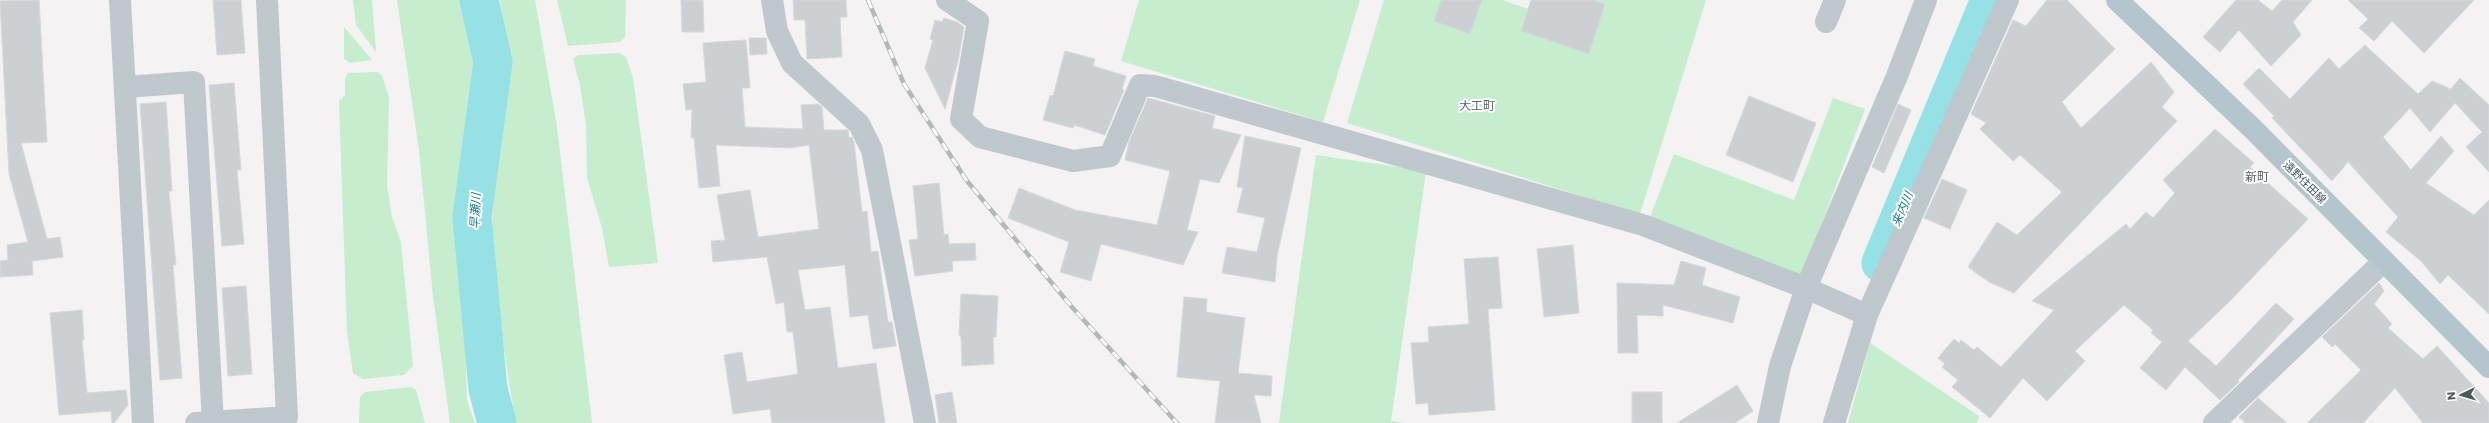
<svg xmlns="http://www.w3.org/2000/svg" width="2489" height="423" viewBox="0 0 2489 423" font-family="Poppins,'Noto Sans JP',sans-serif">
	<rect width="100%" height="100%" fill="#f4f2f2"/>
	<!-- green -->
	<g fill="#c5edce">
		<polygon points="353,0 372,0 376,52 356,25"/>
		<polygon points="397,0 466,0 467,2 476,87 458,214 464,303 467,401 475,423 450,423 433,296 419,150"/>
		<polygon points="500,0 535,0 557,127 592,423 516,423 514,413 491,265 493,195 504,121 508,53"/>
		<polygon points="557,0 626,0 625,37 620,42 568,46"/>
		<polygon points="1139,0 1360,0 1323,122 1121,61"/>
		<polygon points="1384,0 1441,0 1434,21 1470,33 1482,0 1502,0 1528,9 1521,31 1589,54 1605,5 1592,0 1706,0 1640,214 1347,123"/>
		<polygon points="344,27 372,60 350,63 344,59"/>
		<polygon points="619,53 626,57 633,78 658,263 609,267 602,228 587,178 586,125 580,85 573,59 578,55"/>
		<polygon points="378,72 382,76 389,97 387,185 392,217 401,243 413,366 404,375 363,379 353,373 347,332 339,101 345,95 345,79 348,73"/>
		<polygon points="1833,98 1865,109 1801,278 1649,220 1674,154 1794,200"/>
		<polygon points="1316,155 1426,171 1391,421 1406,423 1279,423"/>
		<polygon points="1870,343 1979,416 1977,423 1848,423"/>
		<polygon points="411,387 416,390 425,423 359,423 360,397 365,392"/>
	</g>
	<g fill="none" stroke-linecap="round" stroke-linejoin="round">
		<!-- river -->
		<g stroke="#96e1e6" stroke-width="39">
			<polyline points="479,0 493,62 472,217 488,389 497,423"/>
			<polyline points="1881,263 1990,0"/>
		</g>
	</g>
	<!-- building -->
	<g fill="#ccd0d3" stroke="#d6d9dc">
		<polygon points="39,0 47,142 21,143 47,239 60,237 63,257 32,261 33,275 0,277 0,261 8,260 7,245 28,242 9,174 0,1"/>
		<polygon points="213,0 241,0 245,53 217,55"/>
		<polygon points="681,0 703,0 704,32 682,32"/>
		<polygon points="793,0 846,0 847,17 840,17 842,57 807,59 805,20 794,20"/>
		<polygon points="1441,0 1482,0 1470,34 1434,21"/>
		<polygon points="1531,0 1592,0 1605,4 1589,54 1521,31"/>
		<polygon points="2047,0 2067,0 2115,49 2062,102 2081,128 2151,62 2174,92 2162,107 2177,121 2014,293 1989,282 1968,267 1997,222 2017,235 2062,192 2020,155 2013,161 1980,129 1986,123 1971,114 2013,20 2026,26"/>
		<polygon points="2236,0 2258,0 2272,11 2282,0 2312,0 2293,22 2301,35 2271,66 2239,30 2220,52 2203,37"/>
		<polygon points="2348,0 2474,0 2424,53 2392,21 2374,41 2359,28 2368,19"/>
		<polygon points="944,18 957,22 964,27 958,61 945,109 925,68 933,40 930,39 935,20 942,22"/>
		<polygon points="749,38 766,38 767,54 750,55"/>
		<polygon points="746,40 750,88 742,88 745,127 803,129 801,105 818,104 822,107 824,130 848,130 849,138 852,137 854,142 862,212 867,211 871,252 878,251 888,322 892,322 896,346 873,349 868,315 850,317 845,265 798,270 805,310 830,307 838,368 876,363 885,423 772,423 770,409 733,414 724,355 742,352 747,382 798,374 793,332 787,332 784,302 776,304 767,257 713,262 711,241 725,240 717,195 750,190 758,237 819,229 809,145 790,148 716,145 720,186 699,188 694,138 691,138 692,109 686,110 683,84 706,82 703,43"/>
		<polygon points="2365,45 2418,94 2432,81 2451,89 2460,78 2489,105 2489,172 2466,147 2482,132 2455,103 2430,132 2410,108 2383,137 2411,170 2441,136 2454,151 2426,183 2474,215 2489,200 2489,314 2448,275 2440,284 2421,261 2386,232 2398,217 2348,162 2332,181 2272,118 2274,116 2243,84 2259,68 2290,99 2329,58 2339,69"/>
		<polygon points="1065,51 1095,59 1093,66 1126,76 1122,89 1124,90 1105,135 1074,125 1073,128 1043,120 1050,95 1053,96"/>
		<polygon points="234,83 241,170 237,170 244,244 222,246 209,85"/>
		<polygon points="1749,96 1816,123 1793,182 1726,155"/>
		<polygon points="1148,98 1215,116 1212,128 1241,135 1219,183 1200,179 1187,230 1198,232 1183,265 1101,244 1091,281 1060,272 1069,242 1008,218 1019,188 1075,210 1157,225 1170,171 1125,160 1129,142"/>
		<polygon points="166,102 172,191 169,191 176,265 173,265 182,378 160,380 140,104"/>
		<polygon points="1898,104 1911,110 1884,173 1872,167"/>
		<polygon points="2215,129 2254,163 2250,167 2308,219 2231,300 2188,341 2216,366 2276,303 2294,319 2238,380 2239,382 2220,400 2185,367 2166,390 2140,368 2162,342 2151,333 2153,330 2124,305 2075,351 2085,361 2047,401 2023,378 1990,418 1952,387 1958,380 1942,367 1945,364 1938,358 1954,339 1959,343 1961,340 1974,350 1977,347 2001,367 2054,310 2032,301 2126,224 2130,229 2146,212 2153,218 2175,193 2163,180"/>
		<polygon points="1245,136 1301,148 1277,256 1275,282 1222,273 1227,247 1257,252 1265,218 1237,212 1243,188 1237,187"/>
		<polygon points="1942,179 1967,190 1950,229 1924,218"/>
		<polygon points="939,183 944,235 948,234 949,244 975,243 976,260 952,261 953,271 915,276 909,240 918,239 913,186"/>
		<polygon points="1573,245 1579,313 1544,317 1537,249"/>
		<polygon points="1498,257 1502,308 1488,309 1495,410 1429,415 1428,403 1416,404 1411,343 1429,342 1428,327 1469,324 1464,259"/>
		<polygon points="1681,261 1706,268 1702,285 1740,297 1733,323 1663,305 1663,316 1637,315 1638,353 1618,353 1617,283 1674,285"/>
		<polygon points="2379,283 2384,291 2374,304 2392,324 2388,328 2423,359 2437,346 2489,403 2489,423 2423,423 2395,388 2363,423 2307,423 2361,370 2335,344 2332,347 2322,337"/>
		<polygon points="246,286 252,374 228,376 222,288"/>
		<polygon points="961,294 998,296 996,337 993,337 994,364 962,366 961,336 959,335"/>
		<polygon points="1184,297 1207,299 1206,312 1245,318 1238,373 1272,376 1271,396 1254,395 1261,423 1215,423 1220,381 1177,377"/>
		<polygon points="82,310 84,340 82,340 87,393 126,390 128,405 114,423 112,423 111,411 59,415 50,313"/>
		<polygon points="1737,385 1753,411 1735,423 1677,423"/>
		<polygon points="952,392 957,423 939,423 935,395"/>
		<rect x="1632" y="392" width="30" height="31"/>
		<polygon points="2258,398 2287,423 2246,423 2239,417"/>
	</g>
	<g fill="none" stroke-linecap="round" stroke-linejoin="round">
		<!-- minor -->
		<g stroke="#bfc8cd" stroke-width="22">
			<polyline points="120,0 143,423"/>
			<polyline points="772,0 777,31 792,63 859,124 872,150 925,423"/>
			<polyline points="947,0 978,21 961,119 980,137 1073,161 1110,156 1140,85 1155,86 1643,225 1806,288 1867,315"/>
			<polyline points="1826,22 1835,0"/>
			<polyline points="125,87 194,82 213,423"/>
			<polyline points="196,423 287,417 267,0"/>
			<polyline points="1768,423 1780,366 1806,288 1897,76 1926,0"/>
			<polyline points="1834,423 1867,315 2008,0"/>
			<polyline points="2214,423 2384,261"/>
		</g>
		<!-- major -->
		<polyline stroke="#b4c5cd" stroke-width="22" points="2117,0 2253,129 2489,367"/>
		<!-- rail casing -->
		<g stroke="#b4b8bb" stroke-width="4.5">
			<polyline id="rail" points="868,0 904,84 967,181 1071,306 1177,423"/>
		</g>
		<!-- rail -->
		<use href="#rail" stroke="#fff" stroke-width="3" stroke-dasharray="9" stroke-linecap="butt"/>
	</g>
	<g text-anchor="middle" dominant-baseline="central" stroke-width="4" stroke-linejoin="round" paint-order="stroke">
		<!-- street labels -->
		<g font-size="11" fill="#4b585e" stroke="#fff">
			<text transform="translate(2305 182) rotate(45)">遠野住田線</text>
		</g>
		<!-- neighbourhood labels -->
		<g font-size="12" fill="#5f6366" stroke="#fff">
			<text x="1477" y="105">大工町</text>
			<text x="2257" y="176">新町</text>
		</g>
		<!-- water labels -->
		<g font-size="12" font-style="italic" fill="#177f86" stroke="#fff">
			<text transform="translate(1902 209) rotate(-67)">来内川</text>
			<text transform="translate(475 211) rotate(-87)">早瀬川</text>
		</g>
	</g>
	<!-- north arrow -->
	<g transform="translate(2461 395) rotate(265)" stroke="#ffffff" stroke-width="3" paint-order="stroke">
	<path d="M0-3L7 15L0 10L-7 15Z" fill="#4b585e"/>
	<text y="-6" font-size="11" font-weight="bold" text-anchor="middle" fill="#4b585e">N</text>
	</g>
</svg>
